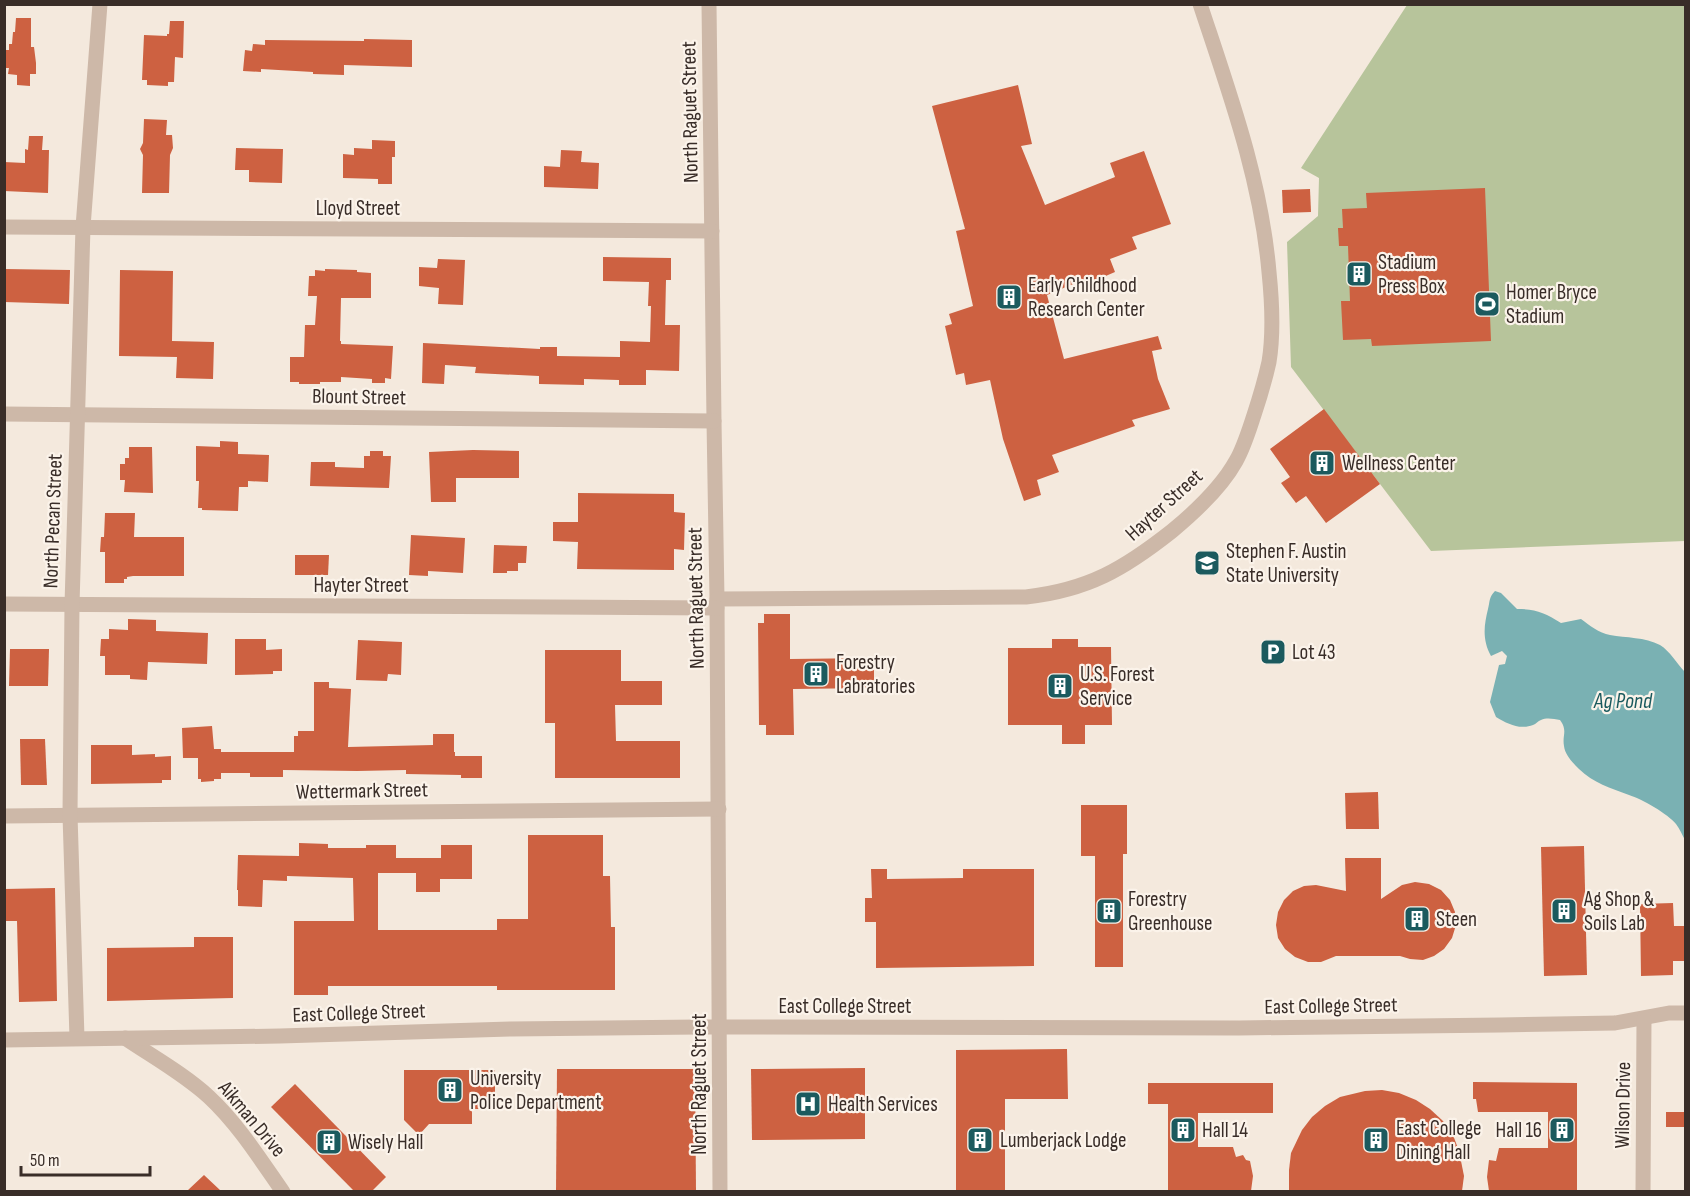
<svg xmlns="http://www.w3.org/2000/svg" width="1690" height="1196" viewBox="0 0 1690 1196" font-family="'Sofia Sans Condensed',sans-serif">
	<rect width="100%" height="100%" fill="#f4e9dd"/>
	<!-- green -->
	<polygon fill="#b7c49b" points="1407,5 1685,5 1685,541 1431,551 1291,367 1287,242 1318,216 1319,178 1301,168"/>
	<!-- water -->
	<path fill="#7ab1b3" d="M 1495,591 L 1501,593 L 1517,609 C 1536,609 1545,613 1561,623 L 1581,619 C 1589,625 1599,633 1610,635 C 1626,638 1645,637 1660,645 C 1670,651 1677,664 1685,672 L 1685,840 C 1682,835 1680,829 1676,824 C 1668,814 1642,799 1629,795 C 1611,788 1593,783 1579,769 C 1573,763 1565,755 1564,746 C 1562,735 1568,731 1560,720 C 1554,719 1547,717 1541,720 C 1538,721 1536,724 1533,725 C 1519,730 1508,724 1496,717 L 1490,702 L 1499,665 L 1505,664 L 1507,656 L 1502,651 L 1491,656 C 1482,640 1484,625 1488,609 C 1490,601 1489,597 1495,591 Z"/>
	<!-- building -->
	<g fill="#cd6141">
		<polygon points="16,18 31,18 31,47 34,47 36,63 36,74 30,74 30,86 17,85 17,75 8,74 9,68 4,68 4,50 9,50 9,44 12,44 13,32 15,32"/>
		<polygon points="170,21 184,21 183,58 175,57 174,82 168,82 168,86 147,85 147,80 142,80 144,35 167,36 167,34 169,34"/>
		<polygon points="364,39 412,40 412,67 344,65 344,75 313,74 313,72 261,69 261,72 243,71 245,50 252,51 253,44 265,45 265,40 364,41"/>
		<polygon points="1018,85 1032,144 1021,146 1045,205 1115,177 1110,163 1144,151 1171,224 1132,237 1137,249 1110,259 1115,272 1094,281 1092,276 1047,295 1064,359 1158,336 1162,349 1152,351 1158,379 1170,409 1132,420 1135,426 1052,455 1059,472 1037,480 1041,495 1024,501 1003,439 990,380 966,385 964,373 956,375 945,326 952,324 949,314 973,306 956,231 965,229 932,106"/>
		<polygon points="144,119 167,120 166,135 172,135 173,148 170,155 169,193 142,193 143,155 140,149 143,143"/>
		<polygon points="29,136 43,136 42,150 49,150 48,193 4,191 4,162 25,163 25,149 28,150"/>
		<polygon points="372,140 395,141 395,157 392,157 392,184 378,184 378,179 343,178 343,154 354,155 354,148 372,149"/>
		<polygon points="236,148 283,149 282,183 249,182 249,170 235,170"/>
		<polygon points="561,150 582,151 581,162 599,163 598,189 544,187 544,166 560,167"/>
		<polygon points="1485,188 1491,341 1372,346 1371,339 1343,340 1341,301 1350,301 1348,246 1339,246 1338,228 1343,228 1342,209 1367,208 1366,193"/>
		<polygon points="1310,189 1311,212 1283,213 1282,190"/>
		<polygon points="603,257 671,258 671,280 666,280 665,325 680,325 679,371 646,370 646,385 619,385 619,380 584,379 584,385 539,384 539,376 475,373 476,367 445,365 444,384 422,383 423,343 540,349 540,347 557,347 557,356 620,357 620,341 650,342 651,306 648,306 649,282 603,281"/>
		<polygon points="438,259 465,260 463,305 438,304 439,288 419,286 419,267 437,268"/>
		<polygon points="4,269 70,270 69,304 4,302"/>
		<polygon points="325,269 357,270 357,272 371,273 371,298 341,298 340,341 341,341 341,344 393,346 391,379 385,378 385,383 372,383 372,379 341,377 341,382 320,382 320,384 299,384 299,382 290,382 290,357 304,357 305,325 315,325 317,296 308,296 309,276 315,276 315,270 325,271"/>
		<polygon points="120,270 173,271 172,341 214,342 213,379 176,378 177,357 119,356"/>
		<polygon points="1324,409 1380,484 1326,523 1306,496 1296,503 1281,483 1290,477 1270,449"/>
		<polygon points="220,441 238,442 238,454 269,455 268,482 248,481 248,487 239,487 238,511 202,510 202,508 198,508 199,481 196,481 196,446 220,447"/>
		<polygon points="129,447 152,447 153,493 124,492 125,480 120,480 120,464 125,464 125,458 129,458"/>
		<polygon points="473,450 519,451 519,478 456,478 456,502 431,502 429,452"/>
		<polygon points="370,451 383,451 383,456 391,456 389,488 310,486 311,462 335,462 335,467 364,468 364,456 370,456"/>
		<polygon points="578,493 674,494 674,512 685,513 684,550 674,549 674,570 577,569 578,542 553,541 553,522 578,522"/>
		<polygon points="105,513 135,513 134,537 184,537 184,576 133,576 127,577 127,579 124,579 124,583 105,583 105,552 100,552 101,537 104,537"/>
		<polygon points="411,535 465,538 463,573 428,571 428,576 409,575"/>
		<polygon points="494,545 527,546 526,563 518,563 518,571 507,571 507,573 493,573"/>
		<polygon points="295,555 329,555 328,575 295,575"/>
		<polygon points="764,614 790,614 790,659 874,658 874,688 793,689 794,735 766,735 766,725 759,725 758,623 764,623"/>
		<polygon points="128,619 156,620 156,631 208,633 207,664 148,662 147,680 130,679 130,675 105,675 105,656 100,656 101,639 109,639 109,629 128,630"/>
		<polygon points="235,639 266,639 266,650 282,649 282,671 273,671 273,674 235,675"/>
		<polygon points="1052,639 1078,639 1078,647 1111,647 1112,725 1085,725 1085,744 1062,744 1062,725 1008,725 1008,648 1052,648"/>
		<polygon points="358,640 402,642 401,675 388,674 387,681 356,680"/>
		<polygon points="10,649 49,649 48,686 9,686"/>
		<polygon points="545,650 621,650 621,681 662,681 662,705 615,705 616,741 680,741 680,778 555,778 555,723 545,723"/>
		<polygon points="314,682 329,682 329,688 351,689 348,747 433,745 433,734 454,734 454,752 455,752 455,756 482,756 482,778 461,778 461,775 406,774 406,770 357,771 283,770 283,777 250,777 250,773 221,773 221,779 214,779 214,781 201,782 201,779 198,779 198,758 183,758 182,728 212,726 214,749 221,749 221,752 294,752 294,736 298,736 298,731 314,731"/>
		<polygon points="20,739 45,739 47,785 21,785"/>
		<polygon points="91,745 132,745 132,755 155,754 155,757 171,756 171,780 162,780 162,783 91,784"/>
		<polygon points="1378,792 1379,829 1346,829 1345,793"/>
		<polygon points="1081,805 1127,805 1127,854 1123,854 1123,967 1095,967 1095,856 1081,856"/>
		<polygon points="528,835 603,835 603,876 610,876 611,927 615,927 615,990 497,990 497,986 328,986 328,995 294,995 294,921 354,921 353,878 287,876 287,881 263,880 262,907 238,906 238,890 237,890 238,855 299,856 299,843 328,844 328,848 366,848 366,845 396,845 396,858 441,858 441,845 472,845 472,879 440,879 440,892 416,892 416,873 378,873 378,930 497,930 497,919 528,919"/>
		<polygon points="1584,846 1587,975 1544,976 1541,847"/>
		<polygon points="1345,858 1381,858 1381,899 1402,885 1415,882 1429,884 1441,890 1450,900 1455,912 1456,925 1452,938 1444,949 1434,956 1423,960 1410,959 1400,956 1336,956 1321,962 1308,962 1295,957 1285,949 1278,938 1276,925 1278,912 1284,900 1293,891 1304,886 1316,885 1346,891"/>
		<polygon points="871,869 887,869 887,879 963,878 963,869 1034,869 1034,966 876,968 876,922 865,922 865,898 872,898"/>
		<polygon points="55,888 57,1001 19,1002 17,921 4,921 4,889"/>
		<polygon points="1673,903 1674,926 1686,926 1686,961 1673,961 1673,975 1641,976 1640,904"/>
		<polygon points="194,937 233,937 233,998 107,1001 107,948 194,947"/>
		<polygon points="1067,1049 1068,1099 1005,1099 1005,1191 956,1191 956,1050"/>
		<polygon points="865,1068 865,1139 752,1140 751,1069"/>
		<polygon points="557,1069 695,1069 696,1191 556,1191"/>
		<polygon points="404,1070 495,1070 495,1109 472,1109 472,1124 429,1124 419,1135 404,1120"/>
		<polygon points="1473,1082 1577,1083 1577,1191 1489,1191 1487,1177 1489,1160 1496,1161 1499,1148 1548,1148 1548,1112 1478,1112 1476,1099 1473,1099"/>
		<polygon points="1148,1083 1273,1083 1273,1113 1198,1113 1198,1147 1233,1147 1236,1157 1243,1155 1246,1160 1250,1161 1253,1176 1251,1191 1168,1191 1168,1104 1148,1104"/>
		<polygon points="295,1084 386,1177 372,1191 354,1191 271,1107"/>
		<polygon points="1382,1090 1399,1093 1416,1100 1430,1109 1443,1121 1453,1135 1459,1151 1464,1176 1462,1191 1289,1191 1289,1170 1291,1153 1302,1130 1312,1117 1325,1106 1340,1097 1365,1091"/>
		<rect x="1666" y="1112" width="20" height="15"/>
		<polygon points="204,1175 221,1191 187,1191"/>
	</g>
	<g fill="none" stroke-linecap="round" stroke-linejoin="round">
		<!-- minor -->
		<g stroke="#cdb8a8" stroke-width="15">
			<polyline points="709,4 714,421 717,599 720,1192"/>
			<polyline points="4,227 712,231"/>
			<polyline points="4,414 714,421"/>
			<path d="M 717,599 L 1026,597 C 1088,590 1124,569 1172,531 C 1195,512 1221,488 1236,461 C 1244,447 1249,430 1254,415 C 1260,397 1265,380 1269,362 C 1274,332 1272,301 1269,272 C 1261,179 1229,92 1200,4"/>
			<polyline points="4,604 717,608"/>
			<polyline points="4,816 719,809"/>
			<polyline points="77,1038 70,815 72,605 83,227 100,4"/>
			<path d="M 125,1038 C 153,1057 184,1074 209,1097 C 238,1124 260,1159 283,1192"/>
			<polyline points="4,1040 280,1036 511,1029 699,1027 1239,1028 1500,1025 1615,1023 1669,1013 1686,1013"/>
			<polyline points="1643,1192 1644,1019"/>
		</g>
	</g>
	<!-- icons -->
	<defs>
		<g id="building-square" transform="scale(1.35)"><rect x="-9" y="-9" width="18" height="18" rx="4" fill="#1b5a5e" stroke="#fbf3ea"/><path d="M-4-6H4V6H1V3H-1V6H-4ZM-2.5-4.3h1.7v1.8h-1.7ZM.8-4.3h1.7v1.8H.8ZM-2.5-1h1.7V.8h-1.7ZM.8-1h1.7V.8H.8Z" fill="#fff"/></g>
		<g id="stadium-square" transform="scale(1.35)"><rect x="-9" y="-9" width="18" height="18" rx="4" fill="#1b5a5e" stroke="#fbf3ea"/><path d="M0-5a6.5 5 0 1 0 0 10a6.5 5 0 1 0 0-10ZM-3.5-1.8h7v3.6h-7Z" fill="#fff"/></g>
		<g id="university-square" transform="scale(1.35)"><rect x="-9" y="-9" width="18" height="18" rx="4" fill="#1b5a5e" stroke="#fbf3ea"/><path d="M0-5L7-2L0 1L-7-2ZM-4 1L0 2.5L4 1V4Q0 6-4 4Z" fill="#fff"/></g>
		<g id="parking-square" transform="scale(1.35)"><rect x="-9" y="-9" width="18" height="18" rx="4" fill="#1b5a5e" stroke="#fbf3ea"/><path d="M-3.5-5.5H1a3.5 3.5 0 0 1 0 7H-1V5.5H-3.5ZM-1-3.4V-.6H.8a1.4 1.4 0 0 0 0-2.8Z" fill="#fff"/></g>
		<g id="hospital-square" transform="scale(1.35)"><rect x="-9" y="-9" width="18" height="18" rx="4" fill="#1b5a5e" stroke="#fbf3ea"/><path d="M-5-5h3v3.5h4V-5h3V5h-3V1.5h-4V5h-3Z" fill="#fff"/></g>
	</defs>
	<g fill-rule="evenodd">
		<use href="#building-square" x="1359" y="274"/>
		<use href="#building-square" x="1009" y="297"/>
		<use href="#stadium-square" x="1487" y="304"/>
		<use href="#building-square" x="1322" y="463"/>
		<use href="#university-square" x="1207" y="563"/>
		<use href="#parking-square" x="1273" y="652"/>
		<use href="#building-square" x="816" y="674"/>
		<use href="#building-square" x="1060" y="686"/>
		<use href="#building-square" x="1109" y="911"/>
		<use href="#building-square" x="1564" y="911"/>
		<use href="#building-square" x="1417" y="919"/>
		<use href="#building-square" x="450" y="1090"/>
		<use href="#hospital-square" x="808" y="1104"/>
		<use href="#building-square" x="1183" y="1130"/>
		<use href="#building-square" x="1562" y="1130"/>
		<use href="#building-square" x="980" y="1140"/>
		<use href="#building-square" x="1376" y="1140"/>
		<use href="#building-square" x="329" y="1142"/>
	</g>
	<g text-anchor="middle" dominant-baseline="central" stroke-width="4.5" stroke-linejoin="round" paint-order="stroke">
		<!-- street labels -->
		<g font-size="21" fill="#392d28" stroke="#fbf3ea">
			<text transform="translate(690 112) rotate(-91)">North Raguet Street</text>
			<text x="358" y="208">Lloyd Street</text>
			<text transform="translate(359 397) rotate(1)">Blount Street</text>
			<text transform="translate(1164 505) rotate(-42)">Hayter Street</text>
			<text transform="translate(53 521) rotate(-88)">North Pecan Street</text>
			<text x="361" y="585">Hayter Street</text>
			<text transform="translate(696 598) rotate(-91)">North Raguet Street</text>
			<text transform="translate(362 791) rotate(-1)">Wettermark Street</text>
			<text x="845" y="1006">East College Street</text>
			<text transform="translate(1331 1006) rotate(-1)">East College Street</text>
			<text transform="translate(359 1013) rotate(-2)">East College Street</text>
			<text transform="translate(699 1084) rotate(-90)">North Raguet Street</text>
			<text transform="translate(1623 1105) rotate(-89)">Wilson Drive</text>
			<text transform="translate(252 1119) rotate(50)">Aikman Drive</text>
		</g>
		<!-- poi labels -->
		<g font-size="21" fill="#392d28" stroke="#fbf3ea" text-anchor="start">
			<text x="1378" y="262">Stadium<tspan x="1378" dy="24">Press Box</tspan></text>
			<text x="1028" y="285">Early Childhood<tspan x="1028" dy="24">Research Center</tspan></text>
			<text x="1506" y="292">Homer Bryce<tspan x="1506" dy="24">Stadium</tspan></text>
			<text x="1342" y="463">Wellness Center</text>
			<text x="1226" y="551">Stephen F. Austin<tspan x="1226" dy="24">State University</tspan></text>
			<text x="1292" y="652">Lot 43</text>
			<text x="836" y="662">Forestry<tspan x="836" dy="24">Labratories</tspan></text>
			<text x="1080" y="674">U.S. Forest<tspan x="1080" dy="24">Service</tspan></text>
			<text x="1128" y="899">Forestry<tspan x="1128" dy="24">Greenhouse</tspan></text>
			<text x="1584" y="899">Ag Shop &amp;<tspan x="1584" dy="24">Soils Lab</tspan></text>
			<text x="1436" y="919">Steen</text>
			<text x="470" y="1078">University<tspan x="470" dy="24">Police Department</tspan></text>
			<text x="828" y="1104">Health Services</text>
			<text x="1396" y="1128">East College<tspan x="1396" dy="24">Dining Hall</tspan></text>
			<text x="1202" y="1130">Hall 14</text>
			<text x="1542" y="1130" text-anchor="end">Hall 16</text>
			<text x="1000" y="1140">Lumberjack Lodge</text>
			<text x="348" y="1142">Wisely Hall</text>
		</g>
		<!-- water labels -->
		<g font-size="22" font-style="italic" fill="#1b5a5e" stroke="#fbf3ea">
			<text x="1623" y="701">Ag Pond</text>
		</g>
	</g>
	<!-- border -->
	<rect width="1690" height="1196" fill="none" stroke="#392d28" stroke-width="12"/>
	<!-- scale -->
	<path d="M21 1166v9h129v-9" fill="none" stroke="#392d28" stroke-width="3"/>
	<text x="30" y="1166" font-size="18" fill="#392d28" stroke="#fbf3ea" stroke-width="4.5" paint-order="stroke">50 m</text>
</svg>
